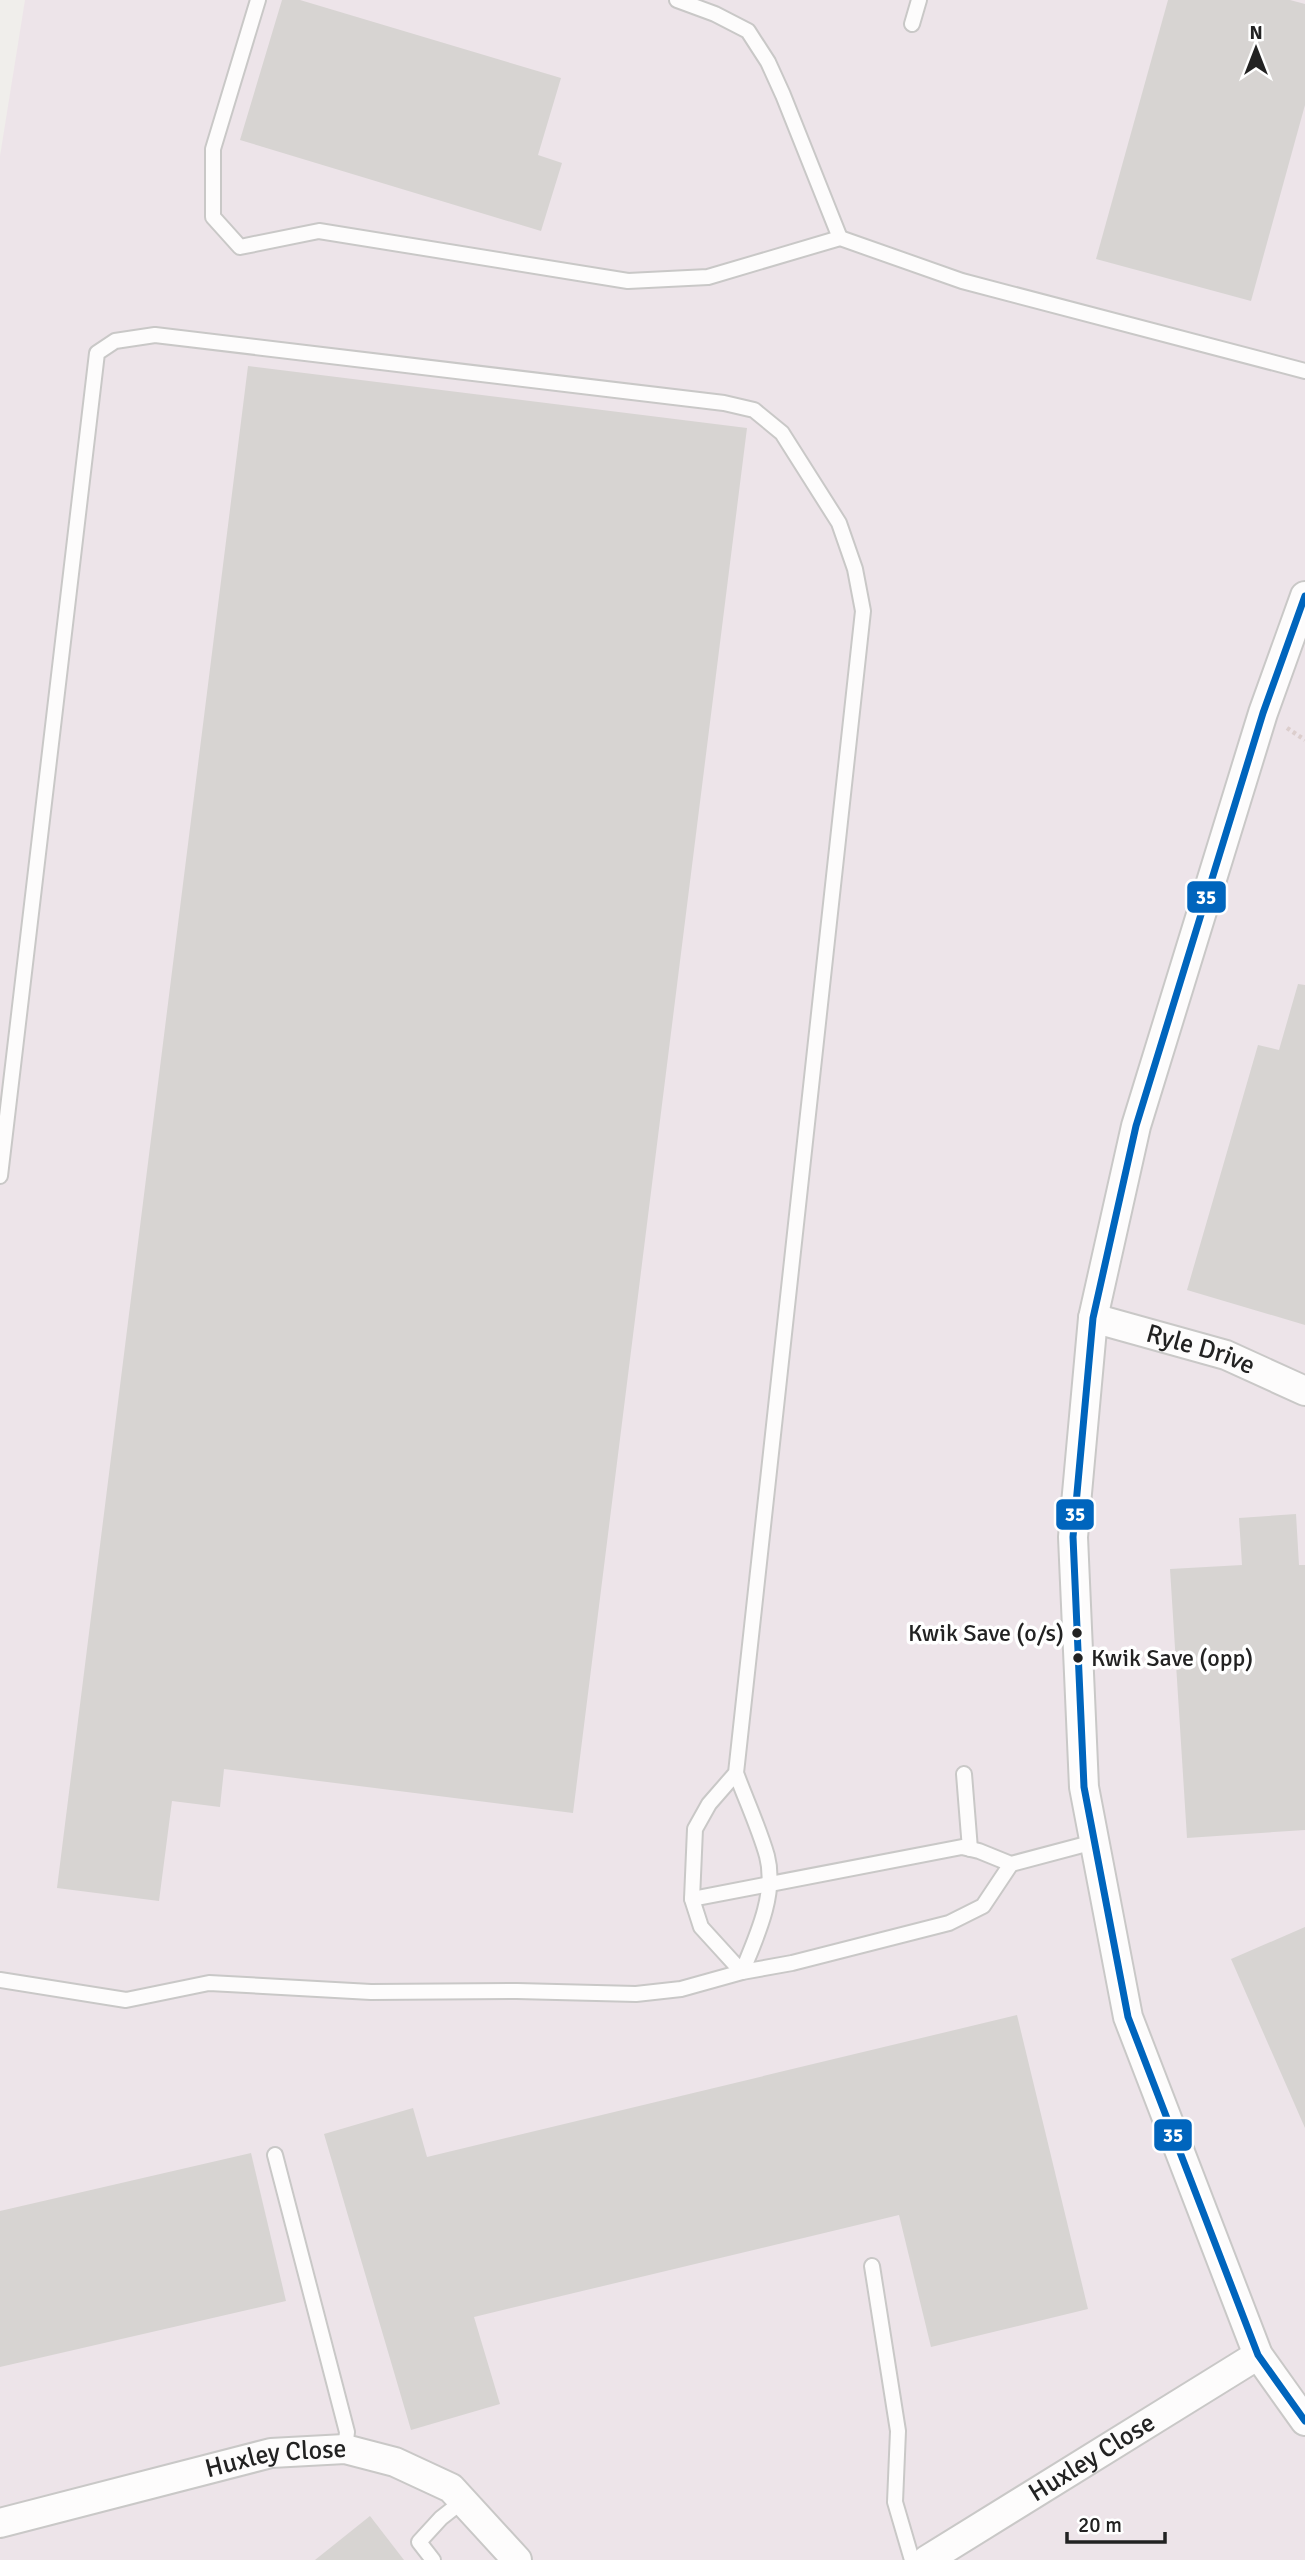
<svg xmlns="http://www.w3.org/2000/svg" width="1305" height="2560" viewBox="0 0 1305 2560" font-family="Signika,sans-serif">
	<rect width="100%" height="100%" fill="#f0eeeb"/>
	<!-- industrial -->
	<polygon fill="#ede4e9" points="25,0 1305,0 1305,2560 0,2560 0,156"/>
	<!-- building -->
	<g fill="#d7d4d2">
		<polygon points="282,0 300,0 561,78 538,155 562,163 541,231 240,140"/>
		<polygon points="1168,0 1290,0 1305,4 1305,105 1251,301 1096,259"/>
		<polygon points="248,366 747,428 573,1813 224,1769 220,1807 172,1801 159,1901 57,1888"/>
		<polygon points="1298,984 1305,985 1305,1325 1187,1290 1258,1045 1279,1050"/>
		<polygon points="1296,1514 1299,1565 1305,1565 1305,1830 1187,1838 1170,1569 1242,1565 1239,1518"/>
		<polygon points="1305,1927 1305,2128 1231,1959"/>
		<polygon points="1017,2015 1088,2309 931,2347 899,2215 474,2317 500,2404 411,2430 324,2134 413,2108 427,2157"/>
		<polygon points="251,2153 286,2301 0,2367 0,2211"/>
		<polygon points="370,2516 404,2560 315,2560"/>
	</g>
	<g fill="none" stroke-linecap="round" stroke-linejoin="round">
		<!-- lane casing -->
		<g stroke="#c9c8c7" stroke-width="18">
			<g id="lane">
				<polyline points="258,0 213,149 213,217 240,247 319,231 628,281 708,277 840,238 962,281 1305,371"/>
				<polyline points="677,0 715,14 748,31 768,62 783,95 840,238"/>
				<polyline points="912,24 919,0"/>
				<path d="M 0,1176 L 97,353 L 115,341 L 155,335 L 724,403 L 754,410 L 782,433 L 839,523 L 855,569 L 863,611 L 736,1773 C 746,1800 759,1828 767,1856 C 777,1894 756,1938 742,1972 L 701,1927 L 692,1899 L 695,1829 L 709,1804 L 736,1773"/>
				<polyline points="964,1774 970,1849"/>
				<polyline points="692,1899 962,1847 979,1851 1011,1864 1094,1842"/>
				<polyline points="0,1980 126,2000 209,1983 371,1992 517,1991 636,1994 681,1989 742,1972 792,1963 949,1923 983,1906 1011,1864"/>
				<polyline points="275,2155 347,2432 345,2449"/>
				<polyline points="872,2266 898,2431 895,2502 912,2560"/>
				<polyline points="433,2560 419,2542 441,2518 464,2500"/>
			</g>
		</g>
		<!-- street casing -->
		<g stroke="#c9c8c7" stroke-width="32">
			<g id="street">
				<polyline points="1305,596 1263,713 1136,1126 1093,1318 1073,1537 1084,1787 1128,2017 1258,2355 1305,2421"/>
				<path id="s1" d="M 1093,1318 L 1226,1355 L 1305,1391"/>
				<path id="s2" d="M 0,2523 L 271,2453 L 345,2449 L 395,2462 L 451,2488 L 517,2560"/>
				<path id="s3" d="M 927,2560 L 1258,2355"/>
			</g>
		</g>
		<!-- path -->
		<polyline stroke="#dccecd" stroke-width="4.5" stroke-dasharray="3.5 3.5" stroke-linecap="butt" points="1287,728 1305,740"/>
		<!-- lane -->
		<use href="#lane" stroke="#fdfcfc" stroke-width="14"/>
		<!-- street -->
		<use href="#street" stroke="#fdfcfc" stroke-width="28"/>
		<!-- bus-1 casing -->
		<g stroke="#fff" stroke-width="12">
			<polyline id="bus-1" points="1305,596 1263,713 1136,1126 1093,1318 1073,1537 1084,1787 1128,2017 1258,2355 1305,2421"/>
		</g>
		<!-- bus-1 -->
		<use href="#bus-1" stroke="#0065bd" stroke-width="7"/>
	</g>
	<!-- markers -->
	<g fill="#222" stroke="#fff" stroke-width="2.5">
		<circle cx="1077" cy="1633" r="6"/>
		<circle cx="1078" cy="1658" r="6"/>
	</g>
	<g text-anchor="middle" dominant-baseline="central" stroke-width="7" stroke-linejoin="round" paint-order="stroke">
		<!-- bus labels -->
		<g font-size="24" fill="#222" stroke="#fff" text-anchor="end">
			<text x="1064" y="1633">Kwik Save (o/s)</text>
			<text x="1091" y="1658" text-anchor="start">Kwik Save (opp)</text>
		</g>
		<!-- street labels -->
		<g font-size="26" fill="#222" stroke="#fff">
			<text stroke="none"><textPath href="#s1" startOffset="112">Ryle Drive</textPath></text>
			<text stroke="none"><textPath href="#s3" startOffset="194">Huxley Close</textPath></text>
			<text stroke="none"><textPath href="#s2" startOffset="284">Huxley Close</textPath></text>
		</g>
	</g>
	<g stroke="#fff" stroke-width="2.5">
		<rect x="1186" y="880" width="41" height="34" rx="7" fill="#0065bd"/>
		<rect x="1055" y="1498" width="40" height="33" rx="7" fill="#0065bd"/>
		<rect x="1153" y="2118" width="40" height="34" rx="7" fill="#0065bd"/>
	</g>
	<g font-size="19" text-anchor="middle" font-weight="bold" fill="#fff">
		<text x="1206" y="904">35</text>
		<text x="1075" y="1521">35</text>
		<text x="1173" y="2142">35</text>
	</g>
	<!-- north arrow -->
	<g transform="translate(1256 49)" stroke="#ffffff" stroke-width="5" paint-order="stroke">
	<path d="M0-5L12 26L0 18L-12 26Z" fill="#222222"/>
	<text y="-10" font-size="19" font-weight="bold" text-anchor="middle" fill="#222222">N</text>
	</g>
	<!-- scale -->
	<path d="M1067 2532v10h98v-10" fill="none" stroke="#222222" stroke-width="3.5"/>
	<text x="1078" y="2532" font-size="21" fill="#222222" stroke="#ffffff" stroke-width="5" paint-order="stroke">20 m</text>
</svg>
